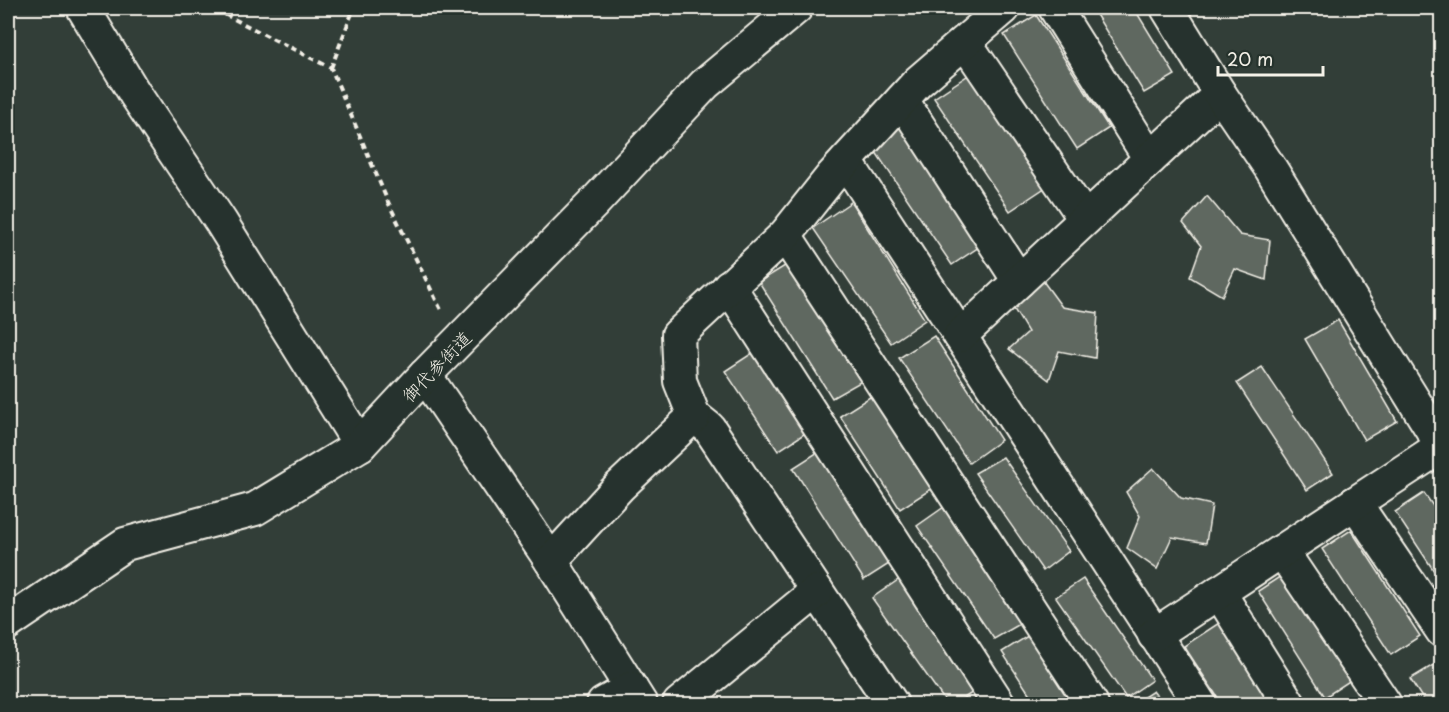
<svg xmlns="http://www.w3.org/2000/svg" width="1449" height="712" viewBox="0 0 1449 712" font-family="'Playpen Sans','Klee One',sans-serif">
	<rect width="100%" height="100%" fill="#323e38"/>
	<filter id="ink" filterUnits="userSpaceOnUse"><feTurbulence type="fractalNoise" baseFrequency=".0167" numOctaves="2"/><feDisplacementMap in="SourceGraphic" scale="12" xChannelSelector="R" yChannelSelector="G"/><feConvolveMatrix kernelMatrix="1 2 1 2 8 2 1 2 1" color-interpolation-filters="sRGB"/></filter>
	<g filter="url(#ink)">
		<!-- building -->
		<g fill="#5f6861" stroke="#f4f1e8" stroke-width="1.5">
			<polygon points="1092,8 1134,8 1175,75 1144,93"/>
			<polygon points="1036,15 1109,128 1077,149 1004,35"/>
			<polygon points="970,74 1046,187 1010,211 934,98"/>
			<polygon points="901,124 982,245 952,265 871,145"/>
			<polygon points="1207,196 1240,235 1270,240 1266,280 1235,269 1222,296 1190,277 1201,246 1183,223"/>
			<polygon points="851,202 925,320 891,343 813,228"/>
			<polygon points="788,264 862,381 832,398 759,282"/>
			<polygon points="1043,281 1062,307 1098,313 1095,358 1059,351 1049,380 1009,349 1028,332 1012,306"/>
			<polygon points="1338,320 1397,421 1364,440 1305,339"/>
			<polygon points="934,336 1001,440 969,463 899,358"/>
			<polygon points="754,352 807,432 778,451 725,371"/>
			<polygon points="1262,367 1333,473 1307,490 1237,383"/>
			<polygon points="873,395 933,488 900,509 840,416"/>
			<polygon points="818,452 889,564 864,580 793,468"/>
			<polygon points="1003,457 1069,551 1043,571 975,473"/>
			<polygon points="1153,468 1181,498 1212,505 1206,543 1172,537 1157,569 1127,548 1140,516 1126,492"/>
			<polygon points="1424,493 1442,519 1442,583 1395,512"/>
			<polygon points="944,507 1020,624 994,639 917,526"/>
			<polygon points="1351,530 1420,636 1391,655 1322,549"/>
			<polygon points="1284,574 1351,680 1325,697 1258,591"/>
			<polygon points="901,578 978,689 955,704 947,704 872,598"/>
			<polygon points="1083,579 1152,680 1126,698 1056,597"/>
			<polygon points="1219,623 1272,704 1222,704 1184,646"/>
			<polygon points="1031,634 1076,704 1036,704 1002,652"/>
			<polygon points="1440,661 1442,704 1426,704 1410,679"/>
			<polygon points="1153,691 1163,704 1133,704"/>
		</g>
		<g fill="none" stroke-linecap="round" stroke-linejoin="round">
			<!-- minor casing -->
			<g stroke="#f4f1e8" stroke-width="36">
				<g id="minor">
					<polyline points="83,8 135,94 221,222 360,445"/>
					<polyline points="1055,8 1150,159"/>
					<polyline points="965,42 1085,219"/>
					<polyline points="902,100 1019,281"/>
					<polyline points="846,161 1200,704"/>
					<polyline points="785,235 1092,704"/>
					<polyline points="729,286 999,704"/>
					<polyline points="960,336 1220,94"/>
					<polyline points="425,375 551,561 641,704"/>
					<polyline points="694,416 709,428 892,704"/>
					<polyline points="1355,503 1442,631"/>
					<polyline points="1282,551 1385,704"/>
					<polyline points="551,561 619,487 694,416 680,381 678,335 785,235 832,176 918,82 1004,8"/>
					<polyline points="1219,592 1289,704"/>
					<polyline points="8,623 125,544 255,509 360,445 425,375 592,205 705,84 796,8"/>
					<polyline points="1154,635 1442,446 1271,169 1220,94 1167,8"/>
					<polyline points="603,704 631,688"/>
					<polyline points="679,704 817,591"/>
				</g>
			</g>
			<!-- path -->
			<g stroke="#f4f1e8" stroke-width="4" stroke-dasharray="6 4.5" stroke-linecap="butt">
				<polyline points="217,8 222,13 331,68 388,202 441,310"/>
				<polyline points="331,68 354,8"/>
			</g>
			<!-- minor -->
			<use href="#minor" stroke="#26332d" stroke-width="32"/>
		</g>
	</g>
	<g text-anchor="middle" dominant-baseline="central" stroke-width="6" stroke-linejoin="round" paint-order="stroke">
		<!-- street labels -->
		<g font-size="18" fill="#f4f1e8" stroke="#26332d">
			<text transform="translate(436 366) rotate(-46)">御代参街道</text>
		</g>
	</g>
	<!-- margin -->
	<rect width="1449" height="712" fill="none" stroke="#26332d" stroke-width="30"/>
	<rect x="15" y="15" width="1419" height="682" fill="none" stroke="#f4f1e8" stroke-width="2" filter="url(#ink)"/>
	<!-- scale -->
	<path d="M1218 66v9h105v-9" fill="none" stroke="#f4f1e8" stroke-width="3"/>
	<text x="1227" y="66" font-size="18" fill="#f4f1e8" stroke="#26332d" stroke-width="4.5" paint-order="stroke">20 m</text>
</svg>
